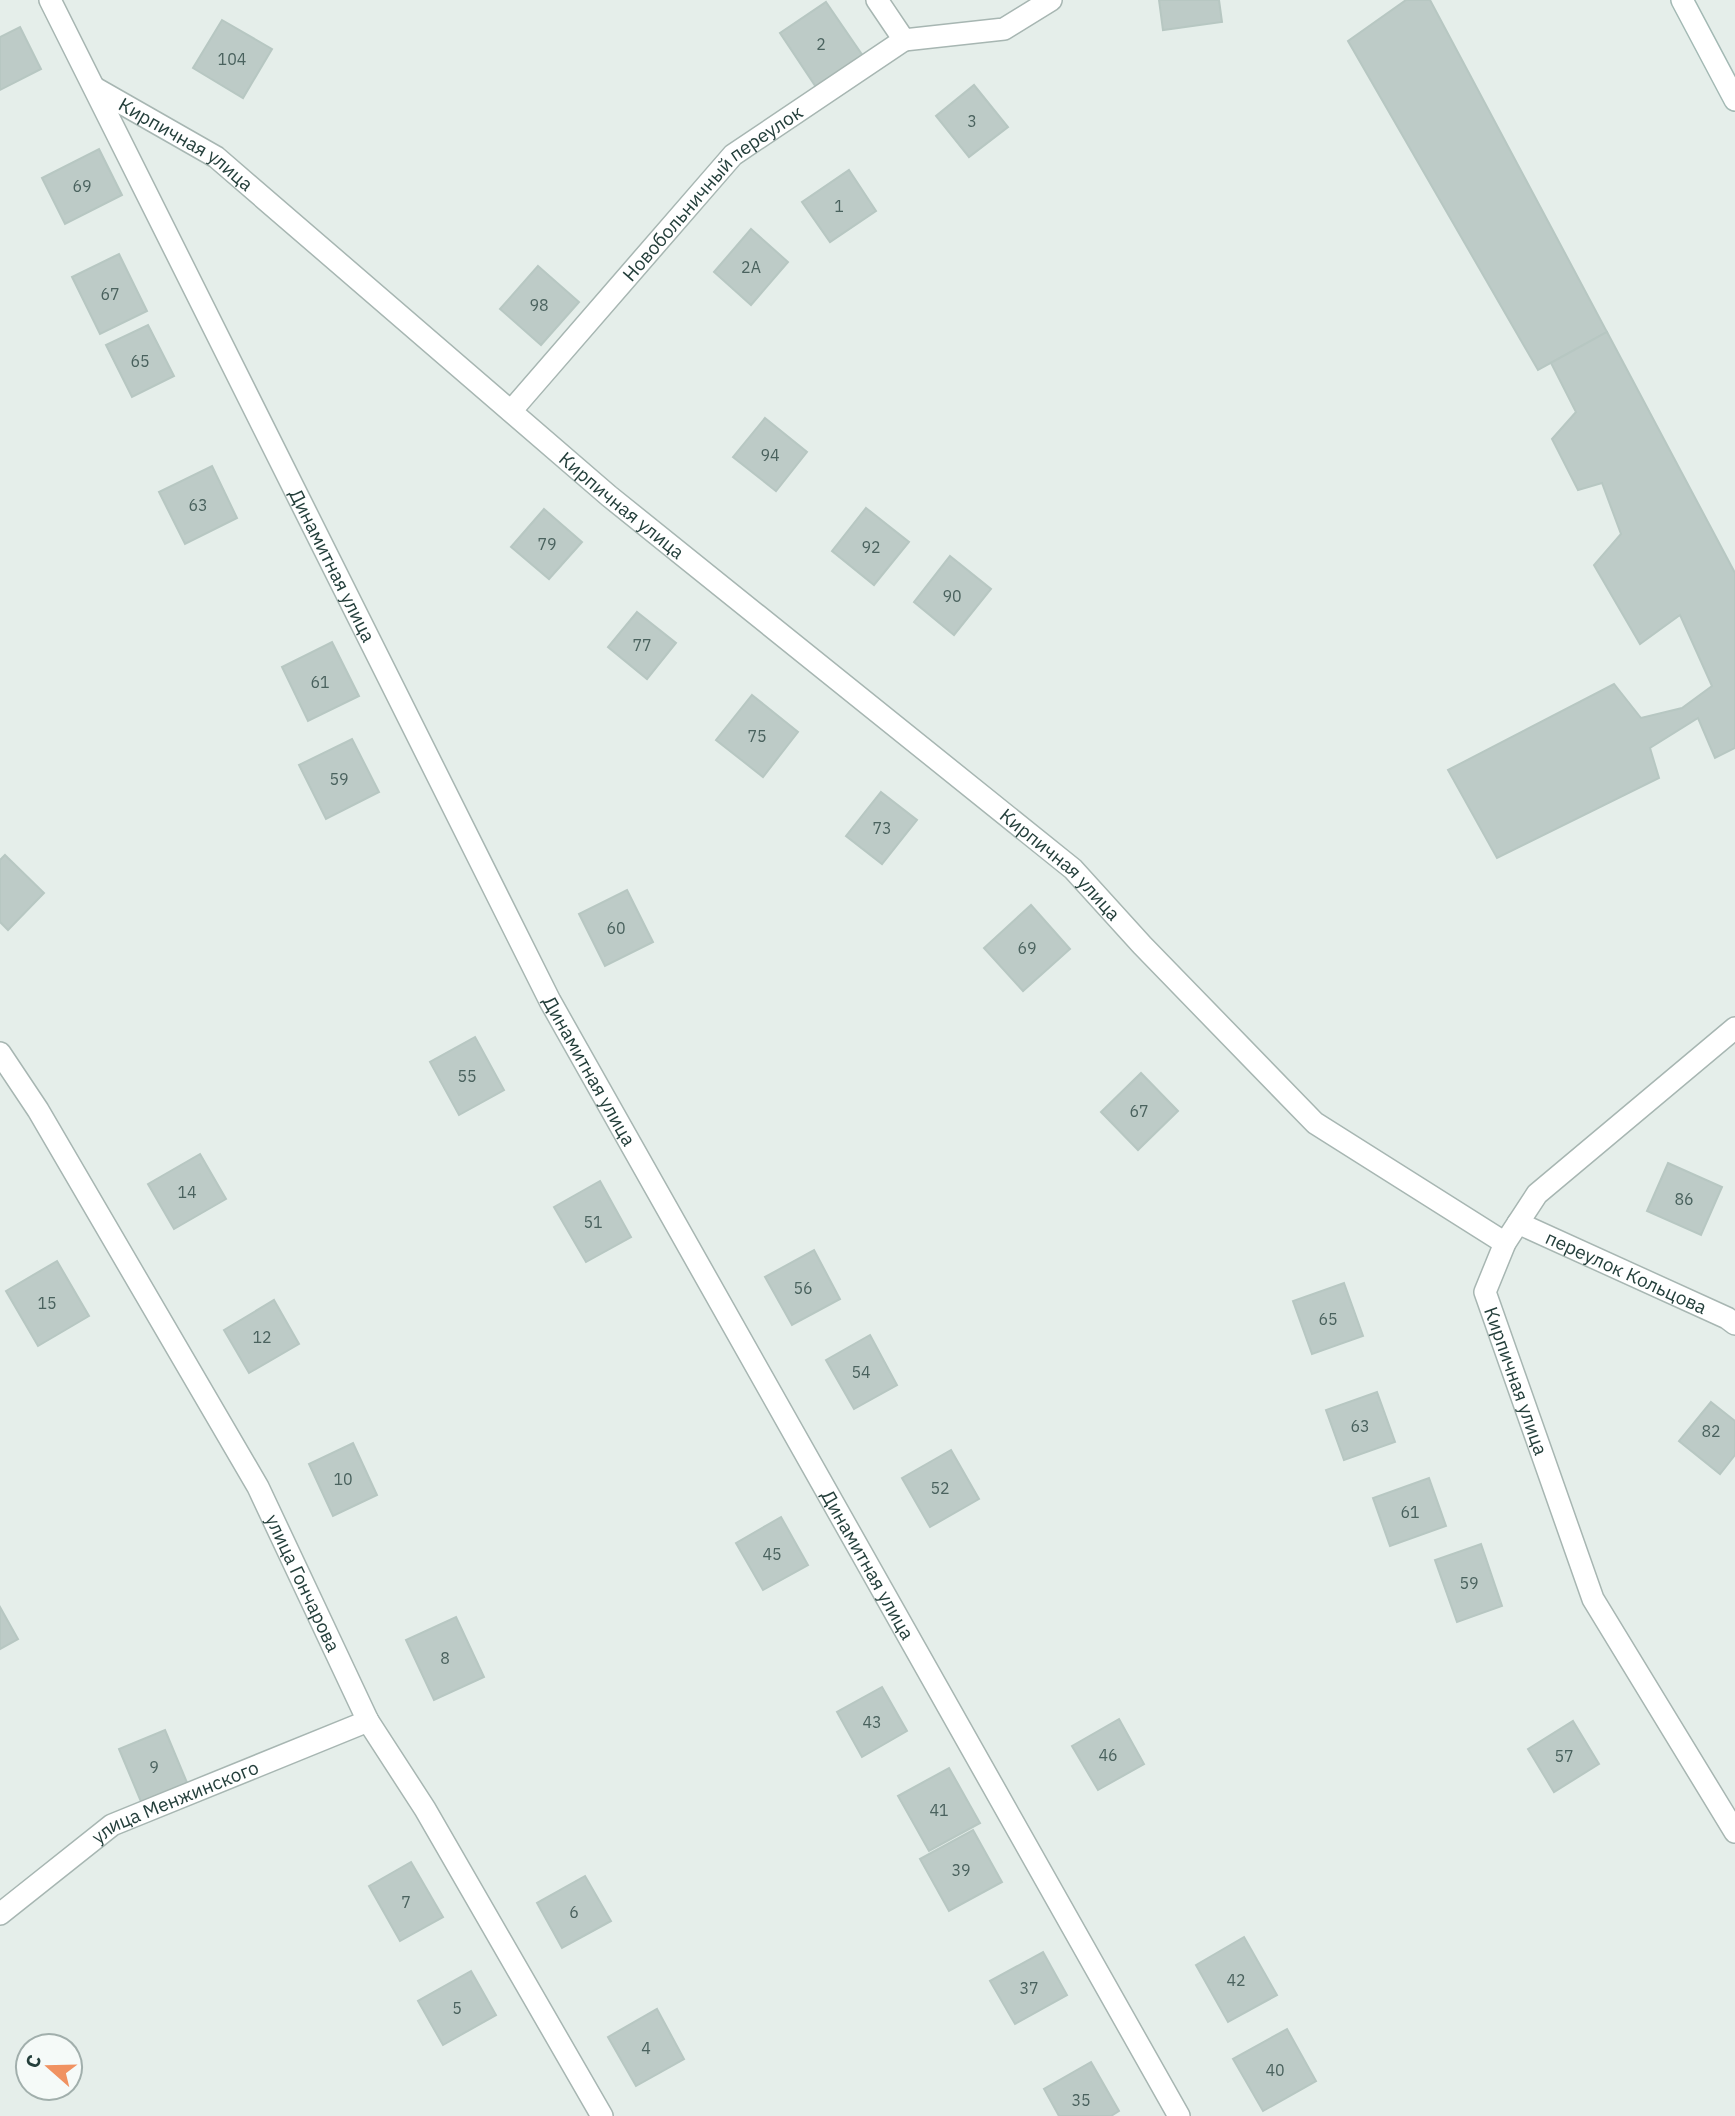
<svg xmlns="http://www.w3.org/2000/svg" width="1735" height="2116" viewBox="0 0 1735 2116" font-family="'IBM Plex Sans',sans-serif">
	<rect width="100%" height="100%" fill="#e5eeea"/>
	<!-- building -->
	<g fill="#bdcbc7" stroke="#b7c7c2" stroke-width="2">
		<polygon points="1159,0 1219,0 1222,22 1163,30"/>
		<polygon points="1406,0 1430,0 1607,332 1538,370 1348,41"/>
		<polygon points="826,2 863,56 816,87 780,33"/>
		<polygon points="222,20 272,49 243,98 193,68"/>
		<polygon points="20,27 41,69 0,90 0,37"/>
		<polygon points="974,85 1008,127 969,157 936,116"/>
		<polygon points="99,149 122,195 65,224 42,178"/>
		<polygon points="849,170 876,211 830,242 802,202"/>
		<polygon points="751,229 788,262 751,305 714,272"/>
		<polygon points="119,254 147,311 100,334 72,277"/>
		<polygon points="538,266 579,302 541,345 500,309"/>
		<polygon points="148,325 174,376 132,397 106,345"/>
		<polygon points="1607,332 1735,573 1735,748 1715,758 1698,718 1650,748 1659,778 1497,858 1448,770 1614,684 1641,718 1682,708 1712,686 1680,615 1640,644 1594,565 1621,534 1602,483 1578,490 1552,439 1576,412 1551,363"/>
		<polygon points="765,418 807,452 776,491 733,457"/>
		<polygon points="212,466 237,518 185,544 159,492"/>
		<polygon points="866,508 909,542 874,585 832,551"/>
		<polygon points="544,509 582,542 549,579 511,547"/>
		<polygon points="950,556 991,589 954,635 914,602"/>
		<polygon points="637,612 676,643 647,679 608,647"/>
		<polygon points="332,642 359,696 308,721 282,667"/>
		<polygon points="752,695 798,732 763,777 716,740"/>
		<polygon points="352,739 379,792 326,819 299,765"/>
		<polygon points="881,792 917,820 882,864 846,836"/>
		<polygon points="5,855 44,893 8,930 0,922 0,860"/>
		<polygon points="627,890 653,942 605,966 579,914"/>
		<polygon points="1031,905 1070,949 1023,991 984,948"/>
		<polygon points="475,1037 504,1090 459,1115 430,1062"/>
		<polygon points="1141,1073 1178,1111 1138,1150 1101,1112"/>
		<polygon points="200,1154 226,1199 174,1229 148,1184"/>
		<polygon points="1668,1163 1722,1187 1701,1235 1647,1211"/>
		<polygon points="600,1181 631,1237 586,1262 554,1207"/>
		<polygon points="814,1250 840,1299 792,1325 765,1277"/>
		<polygon points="57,1261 89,1316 38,1346 6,1291"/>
		<polygon points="1344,1283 1363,1336 1312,1354 1293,1301"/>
		<polygon points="274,1300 299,1344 249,1373 224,1330"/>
		<polygon points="870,1335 897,1385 854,1409 826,1360"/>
		<polygon points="1377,1392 1395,1442 1344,1460 1326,1410"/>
		<polygon points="1711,1402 1735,1421 1735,1455 1720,1474 1679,1441"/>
		<polygon points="353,1443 377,1495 333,1516 309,1464"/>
		<polygon points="951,1450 979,1499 930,1527 902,1478"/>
		<polygon points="1429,1478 1446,1526 1390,1546 1373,1498"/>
		<polygon points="781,1517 808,1565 763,1590 736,1543"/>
		<polygon points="1481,1544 1502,1606 1457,1622 1435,1560"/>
		<polygon points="0,1607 18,1639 0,1649"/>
		<polygon points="456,1617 484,1677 434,1700 406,1640"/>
		<polygon points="882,1687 907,1731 862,1757 837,1712"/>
		<polygon points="1119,1719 1144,1764 1098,1790 1072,1746"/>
		<polygon points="1573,1721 1599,1764 1554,1792 1528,1749"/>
		<polygon points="165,1730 188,1785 142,1804 119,1749"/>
		<polygon points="949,1768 980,1823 929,1851 898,1796"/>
		<polygon points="973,1830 1002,1882 949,1911 920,1859"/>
		<polygon points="411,1862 443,1917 400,1941 369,1886"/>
		<polygon points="585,1876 611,1921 562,1948 537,1903"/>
		<polygon points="1244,1937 1277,1995 1228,2022 1196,1965"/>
		<polygon points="1043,1952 1067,1995 1015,2024 990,1981"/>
		<polygon points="471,1971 496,2015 443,2045 418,2001"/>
		<polygon points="657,2009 684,2059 636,2086 608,2037"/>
		<polygon points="1287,2029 1316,2081 1263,2111 1233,2059"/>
		<polygon points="1091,2062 1119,2111 1111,2116 1059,2116 1044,2089"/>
	</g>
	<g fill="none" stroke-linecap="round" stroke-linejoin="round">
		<!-- lane casing -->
		<g stroke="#a7b6b2" stroke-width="24">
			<polyline id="lane" points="904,40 1004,29 1051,0"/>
		</g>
		<!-- street casing -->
		<g stroke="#a7b6b2" stroke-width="24">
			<g id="street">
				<path id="s1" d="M 50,0 L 550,1001 L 1179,2116"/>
				<path id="s2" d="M 95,88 L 216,157 L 609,496 L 1073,869 L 1142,945 L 1315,1123 L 1505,1243"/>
				<path id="s3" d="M 511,411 L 733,155 L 904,40 L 877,0"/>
				<path id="s4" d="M 1735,1028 L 1537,1194 L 1505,1243 L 1485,1292 L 1593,1599 L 1735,1832"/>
				<path id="s5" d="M 0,1053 L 38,1110 L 258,1487 L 368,1721 L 425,1809 L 602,2116"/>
				<path id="s6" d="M 1518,1223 L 1727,1318 L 1735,1324"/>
				<path id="s7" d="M 0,1914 L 112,1825 L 368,1721"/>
			</g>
		</g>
		<!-- secondary casing -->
		<g stroke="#a3b9b4" stroke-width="24">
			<polyline id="secondary" points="1682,0 1735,100"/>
		</g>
		<!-- lane -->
		<use href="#lane" stroke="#fff" stroke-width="21"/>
		<!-- street -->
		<use href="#street" stroke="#fff" stroke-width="21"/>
		<!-- secondary -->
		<use href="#secondary" stroke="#fff" stroke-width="21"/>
	</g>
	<g text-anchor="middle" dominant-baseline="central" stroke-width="5" stroke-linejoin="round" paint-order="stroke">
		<!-- number labels -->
		<g font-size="16" fill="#4a625e">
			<text x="821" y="44">2</text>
			<text x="232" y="59">104</text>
			<text x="972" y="121">3</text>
			<text x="82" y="186">69</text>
			<text x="839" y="206">1</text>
			<text x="751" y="267">2А</text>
			<text x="110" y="294">67</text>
			<text x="539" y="305">98</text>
			<text x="140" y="361">65</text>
			<text x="770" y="455">94</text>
			<text x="198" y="505">63</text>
			<text x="547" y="544">79</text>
			<text x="871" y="547">92</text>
			<text x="952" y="596">90</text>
			<text x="642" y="645">77</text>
			<text x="320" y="682">61</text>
			<text x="757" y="736">75</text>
			<text x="339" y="779">59</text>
			<text x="882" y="828">73</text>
			<text x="616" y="928">60</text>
			<text x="1027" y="948">69</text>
			<text x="467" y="1076">55</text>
			<text x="1139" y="1111">67</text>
			<text x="187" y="1192">14</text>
			<text x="1684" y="1199">86</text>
			<text x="593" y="1222">51</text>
			<text x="803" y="1288">56</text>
			<text x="47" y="1303">15</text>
			<text x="1328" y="1319">65</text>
			<text x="262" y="1337">12</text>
			<text x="861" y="1372">54</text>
			<text x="1360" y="1426">63</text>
			<text x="1711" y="1431">82</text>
			<text x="343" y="1479">10</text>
			<text x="940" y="1488">52</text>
			<text x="1410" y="1512">61</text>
			<text x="772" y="1554">45</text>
			<text x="1469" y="1583">59</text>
			<text x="445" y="1658">8</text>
			<text x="872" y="1722">43</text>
			<text x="1108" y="1755">46</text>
			<text x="1564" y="1756">57</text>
			<text x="154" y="1767">9</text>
			<text x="939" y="1810">41</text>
			<text x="961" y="1870">39</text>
			<text x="406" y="1902">7</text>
			<text x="574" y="1912">6</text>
			<text x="1236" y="1980">42</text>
			<text x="1029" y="1988">37</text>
			<text x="457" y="2008">5</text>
			<text x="646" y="2048">4</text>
			<text x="1275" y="2070">40</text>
			<text x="1081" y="2100">35</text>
		</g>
		<!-- street labels -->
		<g font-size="19" fill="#243f3b" stroke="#f5faf8">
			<text stroke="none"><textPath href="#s2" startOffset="107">Кирпичная улица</textPath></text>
			<text stroke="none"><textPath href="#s3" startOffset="298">Новобольничный переулок</textPath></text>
			<text stroke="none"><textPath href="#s2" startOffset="674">Кирпичная улица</textPath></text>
			<text stroke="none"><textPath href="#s1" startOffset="632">Динамитная улица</textPath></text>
			<text stroke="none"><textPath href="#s2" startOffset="1241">Кирпичная улица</textPath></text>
			<text stroke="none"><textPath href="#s1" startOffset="1199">Динамитная улица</textPath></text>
			<text stroke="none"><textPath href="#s6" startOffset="119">переулок Кольцова</textPath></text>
			<text stroke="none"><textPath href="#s4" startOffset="464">Кирпичная улица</textPath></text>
			<text stroke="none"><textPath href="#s1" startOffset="1766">Динамитная улица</textPath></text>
			<text stroke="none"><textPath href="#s5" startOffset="611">улица Гончарова</textPath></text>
			<text stroke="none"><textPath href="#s7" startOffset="210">улица Менжинского</textPath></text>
		</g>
	</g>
	<!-- north arrow -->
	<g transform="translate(49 2067) rotate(290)"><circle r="33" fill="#f5faf8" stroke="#a1afac" stroke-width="2"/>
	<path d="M0-5L12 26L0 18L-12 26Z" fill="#f09261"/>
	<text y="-10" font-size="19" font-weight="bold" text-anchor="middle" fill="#243f3b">С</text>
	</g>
</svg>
